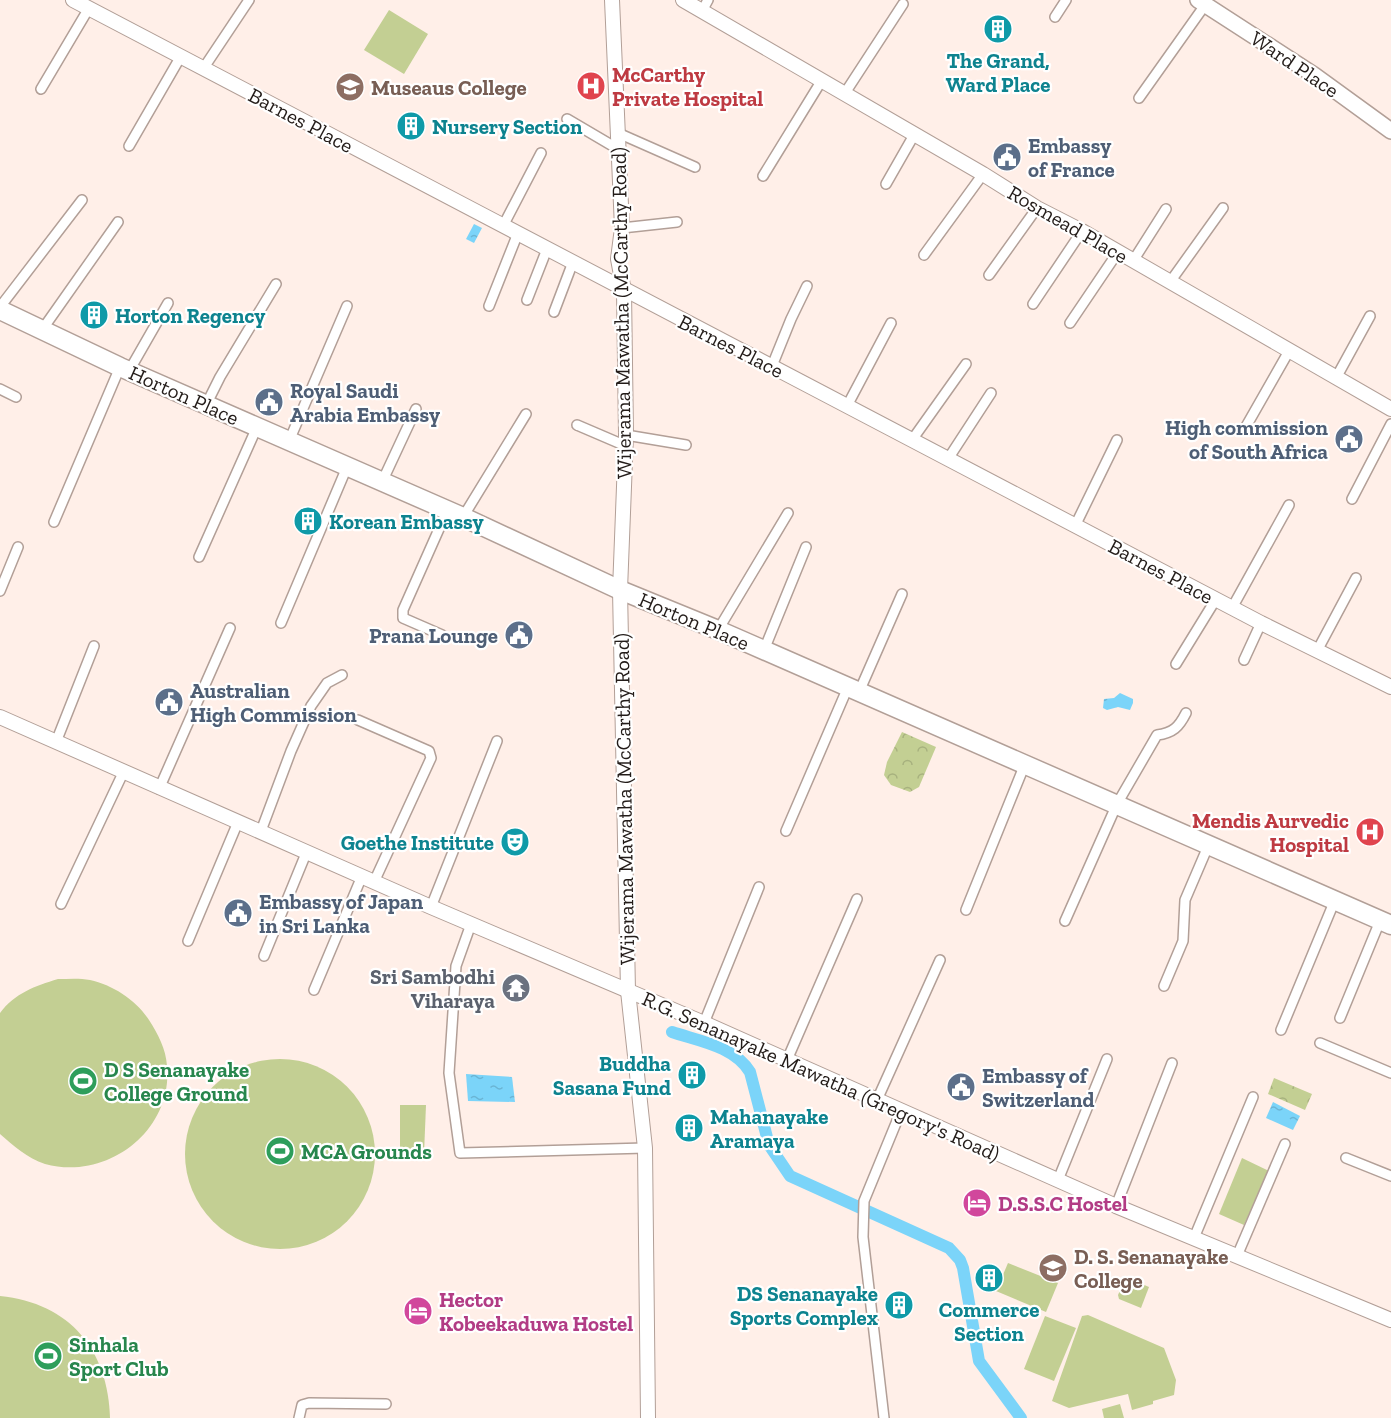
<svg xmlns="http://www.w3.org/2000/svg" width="1391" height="1418" viewBox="0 0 1391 1418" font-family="'Zilla Slab',serif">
	<defs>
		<pattern id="forest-crowns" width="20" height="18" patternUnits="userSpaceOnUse" patternTransform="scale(1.5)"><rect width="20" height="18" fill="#c3cf93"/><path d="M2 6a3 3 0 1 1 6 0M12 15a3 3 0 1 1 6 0" fill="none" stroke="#a7b17e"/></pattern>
		<pattern id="water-ripples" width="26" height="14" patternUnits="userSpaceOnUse" patternTransform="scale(1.5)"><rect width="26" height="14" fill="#7bd4f9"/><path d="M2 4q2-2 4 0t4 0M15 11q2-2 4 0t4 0" fill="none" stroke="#6ab5d5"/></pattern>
	</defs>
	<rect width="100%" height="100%" fill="#ffefe8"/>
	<!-- grass -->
	<g fill="#c3cf93">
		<polygon points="389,10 428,34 404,74 364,50"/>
		<path d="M 58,979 C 68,979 80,978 90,980 C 113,985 136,1000 149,1020 C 158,1034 166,1049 167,1066 C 173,1131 107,1181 45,1164 C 27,1158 14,1146 0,1134 L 0,1013 C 15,993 35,986 58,979 Z"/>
		<circle cx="280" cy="1154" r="95"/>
		<polygon points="400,1105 426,1105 424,1154 400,1153"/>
		<polygon points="1242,1158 1269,1171 1244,1225 1219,1214"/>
		<polygon points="1008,1263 1058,1283 1046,1312 996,1291"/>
		<polygon points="1126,1277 1149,1287 1141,1308 1119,1299 1118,1295"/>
		<path d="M 0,1296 C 70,1303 108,1350 110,1418 L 0,1418 Z"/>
		<polygon points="1088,1315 1164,1348 1176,1380 1174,1395 1153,1401 1153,1404 1132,1410 1128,1394 1069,1408 1052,1401 1082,1316"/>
		<polygon points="1045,1316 1076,1328 1054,1381 1024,1369"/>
		<polygon points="1120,1404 1124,1418 1104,1418 1102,1409"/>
	</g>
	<!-- forest -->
	<g fill="url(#forest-crowns)">
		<polygon points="902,732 936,747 919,787 910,792 891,785 884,775 887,762"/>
		<polygon points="1274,1078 1312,1094 1305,1110 1268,1094"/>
	</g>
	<!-- water -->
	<g fill="url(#water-ripples)">
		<polygon points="474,224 482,228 474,243 466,239"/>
		<polygon points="1120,693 1133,699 1133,703 1130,710 1118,707 1107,710 1103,708 1104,699 1114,698"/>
		<polygon points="466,1074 512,1077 515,1102 468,1101"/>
		<polygon points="1273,1102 1300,1116 1293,1130 1266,1118"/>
	</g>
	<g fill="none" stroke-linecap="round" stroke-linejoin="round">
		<!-- canal -->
		<path stroke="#7bd4f9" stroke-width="12" d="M 672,1032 C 699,1041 734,1046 750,1072 L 769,1145 L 790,1176 L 949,1248 L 960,1260 L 963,1268 L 979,1361 L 1021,1418"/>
		<!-- street casing -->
		<g stroke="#b29f97" stroke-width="12">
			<g id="street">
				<polyline points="702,11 708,0"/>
				<polyline points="1055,17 1066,0"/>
				<polyline points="203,69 249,0"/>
				<polyline points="41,89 89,8"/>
				<polyline points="845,93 903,4"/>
				<polyline points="1139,98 1205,5"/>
				<polyline points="567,119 618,149"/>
				<polyline points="618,133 695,167"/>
				<polyline points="129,146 181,56"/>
				<polyline points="763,176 822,80"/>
				<polyline points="886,184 914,135"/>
				<polyline points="503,226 541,153"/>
				<polyline points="622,228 677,222"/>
				<polyline points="924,255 983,174"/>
				<polyline points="1133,261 1166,209"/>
				<polyline points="989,275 1037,208"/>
				<polyline points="1170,282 1223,208"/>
				<polyline points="527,300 547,249"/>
				<polyline points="1033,304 1082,231"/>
				<polyline points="489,306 518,233"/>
				<polyline points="0,307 82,200"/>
				<polyline points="554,312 573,262"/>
				<polyline points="1070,323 1118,252"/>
				<polyline points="42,330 118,222"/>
				<polyline points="772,366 791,319 807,286"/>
				<polyline points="129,371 168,303"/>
				<polyline points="1336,378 1370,316"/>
				<polyline points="0,389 16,397"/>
				<polyline points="206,405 220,377 276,284"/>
				<polyline points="847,406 891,323"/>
				<polyline points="577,425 626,446"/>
				<polyline points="1244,430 1289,351"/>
				<polyline points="626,435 686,445"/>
				<polyline points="912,440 966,364"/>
				<polyline points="289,441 347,306"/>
				<polyline points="948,459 991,393"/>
				<polyline points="382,482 416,409"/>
				<polyline points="1352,499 1391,424"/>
				<polyline points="463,517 526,414"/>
				<polyline points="54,522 120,367"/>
				<polyline points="1075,526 1117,440"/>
				<polyline points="199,557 257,427"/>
				<polyline points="0,591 18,547"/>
				<polyline points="1232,608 1289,505"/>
				<polyline points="281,623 347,467"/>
				<polyline points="718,630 788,513"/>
				<polyline points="442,635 403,618 403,610 447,511"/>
				<polyline points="764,650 806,547"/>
				<polyline points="1317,651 1356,578"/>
				<polyline points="1244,660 1261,623"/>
				<polyline points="1176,664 1216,599"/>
				<polyline points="859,692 902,594"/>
				<polyline points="358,720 429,751 431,758 374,882"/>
				<polyline points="56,742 94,646"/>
				<polyline points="159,789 230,628"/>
				<polyline points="261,831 291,751 311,706 327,683 342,675"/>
				<polyline points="786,831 848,687"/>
				<polyline points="61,904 123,773"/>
				<polyline points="431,907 497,741"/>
				<polyline points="966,910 1025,764"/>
				<path d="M 1065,921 L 1117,804 L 1157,735 C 1173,733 1179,727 1186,713"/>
				<polyline points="471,924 456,966 449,1073 460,1153 645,1148"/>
				<polyline points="188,941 238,822"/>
				<polyline points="264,956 307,851"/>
				<polyline points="1164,986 1183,941 1185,900 1209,844"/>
				<polyline points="314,990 362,876"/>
				<polyline points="1340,1018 1380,921"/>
				<polyline points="704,1023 759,887"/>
				<polyline points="1281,1030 1335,900"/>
				<polyline points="1320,1043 1391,1073"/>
				<polyline points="787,1060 857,899"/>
				<polyline points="877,1100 940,960"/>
				<polyline points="1346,1158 1391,1176"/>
				<polyline points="1058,1180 1107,1059"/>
				<polyline points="1116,1206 1172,1063"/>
				<polyline points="1194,1238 1253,1097"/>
				<polyline points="1237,1256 1285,1144"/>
				<polyline points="299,1418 302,1405 309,1403 386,1404"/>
				<polyline points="884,1418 863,1237 864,1201 901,1111"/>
			</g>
		</g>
		<!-- secondary casing -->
		<g stroke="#b29f97" stroke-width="16">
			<g id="secondary">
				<polyline points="73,0 1261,623 1391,687"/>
				<polyline points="612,0 622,228 618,259 624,291 626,435 620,590 628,991 645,1148 648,1418"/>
				<polyline points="683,0 983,174 1037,208 1082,231 1391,409"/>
				<polyline points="0,717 431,907 704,1023 1116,1206 1391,1320"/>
			</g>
		</g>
		<!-- primary casing -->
		<g stroke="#b29f97" stroke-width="18">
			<polyline id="primary" points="1198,0 1314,75 1391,131"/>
		</g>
		<!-- highway casing -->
		<g stroke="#b29f97" stroke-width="21">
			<polyline id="highway" points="0,310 120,367 463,517 620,590 718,630 1391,925"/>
		</g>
		<!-- street -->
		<use href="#street" stroke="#fff" stroke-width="9"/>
		<!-- secondary -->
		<use href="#secondary" stroke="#fff" stroke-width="14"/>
		<!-- primary -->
		<use href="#primary" stroke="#fff" stroke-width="15"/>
		<!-- highway -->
		<use href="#highway" stroke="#fff" stroke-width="18"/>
	</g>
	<!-- icons -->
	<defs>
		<g id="building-disc" transform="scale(1.5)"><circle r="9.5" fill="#0f9aa8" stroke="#fff"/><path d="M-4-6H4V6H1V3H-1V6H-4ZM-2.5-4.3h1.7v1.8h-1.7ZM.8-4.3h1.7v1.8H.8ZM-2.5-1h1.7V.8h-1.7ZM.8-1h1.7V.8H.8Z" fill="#fff"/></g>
		<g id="hospital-disc" transform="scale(1.5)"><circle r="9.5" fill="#e0444e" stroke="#fff"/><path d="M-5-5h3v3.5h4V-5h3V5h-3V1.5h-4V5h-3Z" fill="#fff"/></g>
		<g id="school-disc" transform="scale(1.5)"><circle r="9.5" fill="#8d6e63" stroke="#fff"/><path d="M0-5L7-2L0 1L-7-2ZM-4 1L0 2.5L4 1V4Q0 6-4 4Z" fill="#fff"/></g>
		<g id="civic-disc" transform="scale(1.5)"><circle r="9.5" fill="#5c6f8a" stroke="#fff"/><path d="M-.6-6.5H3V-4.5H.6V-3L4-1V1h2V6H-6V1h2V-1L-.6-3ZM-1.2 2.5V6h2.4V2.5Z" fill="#fff"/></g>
		<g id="theatre-disc" transform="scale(1.5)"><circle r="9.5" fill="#0f9aa8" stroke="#fff"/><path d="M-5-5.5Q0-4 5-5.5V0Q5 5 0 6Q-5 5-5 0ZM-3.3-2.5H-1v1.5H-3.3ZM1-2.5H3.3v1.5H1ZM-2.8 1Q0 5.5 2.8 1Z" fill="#fff"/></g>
		<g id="temple-disc" transform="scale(1.5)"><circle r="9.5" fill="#6b7280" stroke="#fff"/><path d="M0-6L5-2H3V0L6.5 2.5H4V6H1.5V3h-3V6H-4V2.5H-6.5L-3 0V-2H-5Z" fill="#fff"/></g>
		<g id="stadium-disc" transform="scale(1.5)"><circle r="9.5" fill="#2e9e5b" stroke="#fff"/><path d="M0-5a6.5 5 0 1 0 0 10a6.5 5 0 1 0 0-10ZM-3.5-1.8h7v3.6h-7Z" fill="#fff"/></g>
		<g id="hotel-disc" transform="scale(1.5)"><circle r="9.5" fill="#d1479c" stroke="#fff"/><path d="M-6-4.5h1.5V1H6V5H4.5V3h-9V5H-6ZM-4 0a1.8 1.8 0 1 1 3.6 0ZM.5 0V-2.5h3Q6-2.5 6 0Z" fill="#fff"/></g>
	</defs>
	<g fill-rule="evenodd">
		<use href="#building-disc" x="998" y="29"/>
		<use href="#hospital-disc" x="591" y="86"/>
		<use href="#school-disc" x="350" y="87"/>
		<use href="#building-disc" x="411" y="126"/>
		<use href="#civic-disc" x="1007" y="157"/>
		<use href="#building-disc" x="94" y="315"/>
		<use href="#civic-disc" x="269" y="402"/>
		<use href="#civic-disc" x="1349" y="439"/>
		<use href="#building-disc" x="308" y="521"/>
		<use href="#civic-disc" x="519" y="635"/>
		<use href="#civic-disc" x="169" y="702"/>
		<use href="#hospital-disc" x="1370" y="832"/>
		<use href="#theatre-disc" x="515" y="842"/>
		<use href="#civic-disc" x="238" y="913"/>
		<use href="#temple-disc" x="516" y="988"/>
		<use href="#building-disc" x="692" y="1075"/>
		<use href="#stadium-disc" x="83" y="1081"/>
		<use href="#civic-disc" x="961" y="1087"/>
		<use href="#building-disc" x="689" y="1128"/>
		<use href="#stadium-disc" x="280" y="1151"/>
		<use href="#hotel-disc" x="977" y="1203"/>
		<use href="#school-disc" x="1053" y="1268"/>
		<use href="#building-disc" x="989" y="1278"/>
		<use href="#building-disc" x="899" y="1305"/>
		<use href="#hotel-disc" x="418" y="1311"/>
		<use href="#stadium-disc" x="48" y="1356"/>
	</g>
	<g text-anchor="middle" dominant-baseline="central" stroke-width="4.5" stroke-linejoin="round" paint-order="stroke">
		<!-- culture labels -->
		<g font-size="21" font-weight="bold" fill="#0d838f" stroke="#fff" text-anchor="start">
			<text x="998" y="60" text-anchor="middle">The Grand,<tspan x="998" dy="24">Ward Place</tspan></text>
			<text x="432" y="126">Nursery Section</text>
			<text x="115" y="315">Horton Regency</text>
			<text x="329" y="521">Korean Embassy</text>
			<text x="494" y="842" text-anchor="end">Goethe Institute</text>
			<text x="671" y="1063" text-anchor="end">Buddha<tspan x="671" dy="24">Sasana Fund</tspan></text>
			<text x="710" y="1116">Mahanayake<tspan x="710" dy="24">Aramaya</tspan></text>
			<text x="878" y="1293" text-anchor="end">DS Senanayake<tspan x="878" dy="24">Sports Complex</tspan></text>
			<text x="989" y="1309" text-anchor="middle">Commerce<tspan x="989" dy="24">Section</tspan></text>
		</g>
		<!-- street labels -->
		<g font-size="21" fill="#231c19" stroke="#fff">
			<text transform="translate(1295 64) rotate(34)">Ward Place</text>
			<text transform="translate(301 120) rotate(28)">Barnes Place</text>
			<text transform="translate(1068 224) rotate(30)">Rosmead Place</text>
			<text transform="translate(621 313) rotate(-91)">Wijerama Mawatha (McCarthy Road)</text>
			<text transform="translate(731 346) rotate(27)">Barnes Place</text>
			<text transform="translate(184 395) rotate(24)">Horton Place</text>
			<text transform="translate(1161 571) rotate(28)">Barnes Place</text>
			<text transform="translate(694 621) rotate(23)">Horton Place</text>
			<text transform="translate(624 799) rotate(-91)">Wijerama Mawatha (McCarthy Road)</text>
			<text transform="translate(821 1076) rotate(24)">R.G. Senanayake Mawatha (Gregory's Road)</text>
		</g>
		<!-- health labels -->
		<g font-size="21" font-weight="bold" fill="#be3a42" stroke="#fff" text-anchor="start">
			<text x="612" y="74">McCarthy<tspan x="612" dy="24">Private Hospital</tspan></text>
			<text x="1349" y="820" text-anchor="end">Mendis Aurvedic<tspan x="1349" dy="24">Hospital</tspan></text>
		</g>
		<!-- education labels -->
		<g font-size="21" font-weight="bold" fill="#785e54" stroke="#fff" text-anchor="start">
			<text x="371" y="87">Museaus College</text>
			<text x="1074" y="1256">D. S. Senanayake<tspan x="1074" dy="24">College</tspan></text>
		</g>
		<!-- service labels -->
		<g font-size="21" font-weight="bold" fill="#4e5e75" stroke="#fff" text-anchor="start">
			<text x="1028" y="145">Embassy<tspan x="1028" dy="24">of France</tspan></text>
			<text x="290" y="390">Royal Saudi<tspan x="290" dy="24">Arabia Embassy</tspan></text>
			<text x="1328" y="427" text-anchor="end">High commission<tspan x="1328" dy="24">of South Africa</tspan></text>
			<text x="498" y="635" text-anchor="end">Prana Lounge</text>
			<text x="190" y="690">Australian<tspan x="190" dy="24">High Commission</tspan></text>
			<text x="259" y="901">Embassy of Japan<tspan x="259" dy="24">in Sri Lanka</tspan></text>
			<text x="982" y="1075">Embassy of<tspan x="982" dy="24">Switzerland</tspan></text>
		</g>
		<!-- worship labels -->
		<g font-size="21" font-weight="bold" fill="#5b616d" stroke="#fff" text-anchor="end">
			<text x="495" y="976">Sri Sambodhi<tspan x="495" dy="24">Viharaya</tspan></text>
		</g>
		<!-- leisure labels -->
		<g font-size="21" font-weight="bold" fill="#27864d" stroke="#fff" text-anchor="start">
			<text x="104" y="1069">D S Senanayake<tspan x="104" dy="24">College Ground</tspan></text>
			<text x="301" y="1151">MCA Grounds</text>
			<text x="69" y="1344">Sinhala<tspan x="69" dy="24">Sport Club</tspan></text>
		</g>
		<!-- hotel labels -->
		<g font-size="21" font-weight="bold" fill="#b23c85" stroke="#fff" text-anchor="start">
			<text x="998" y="1203">D.S.S.C Hostel</text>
			<text x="439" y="1299">Hector<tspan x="439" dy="24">Kobeekaduwa Hostel</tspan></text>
		</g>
	</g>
</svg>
